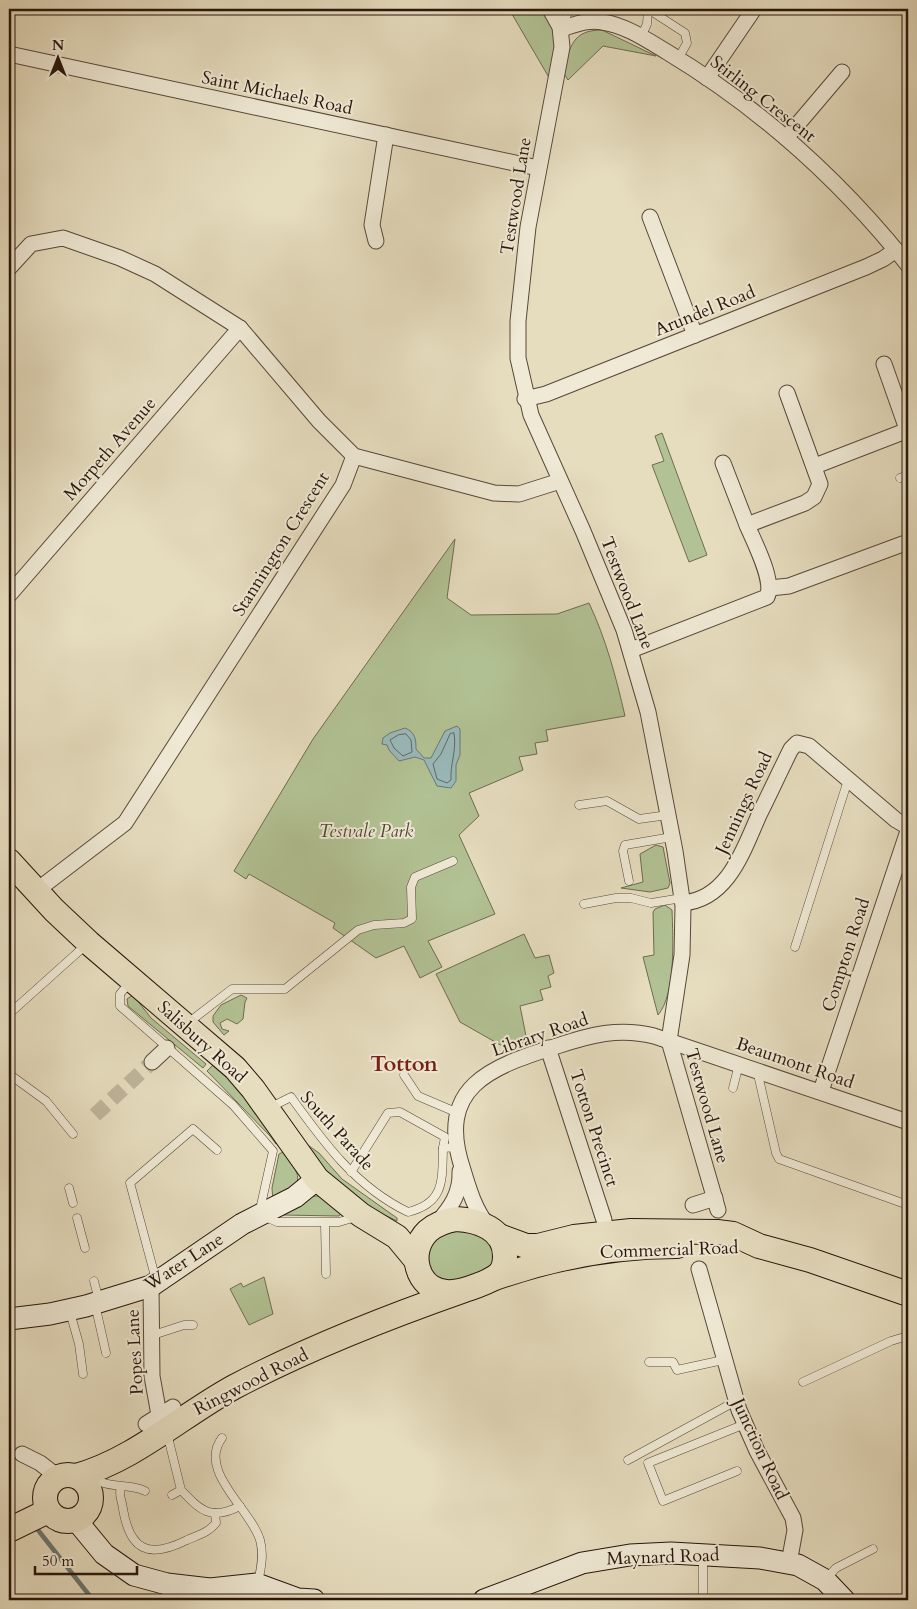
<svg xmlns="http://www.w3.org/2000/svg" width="917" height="1609" viewBox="0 0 917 1609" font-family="Cardo,serif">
	<rect width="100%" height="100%" fill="#e6ddbf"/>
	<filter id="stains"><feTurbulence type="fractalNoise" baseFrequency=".004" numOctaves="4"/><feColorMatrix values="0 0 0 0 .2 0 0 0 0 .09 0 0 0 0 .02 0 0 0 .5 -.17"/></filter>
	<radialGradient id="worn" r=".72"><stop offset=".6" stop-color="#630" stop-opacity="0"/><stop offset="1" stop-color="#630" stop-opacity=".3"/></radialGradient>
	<!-- green -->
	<g fill="#b2c294" stroke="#6e6c50">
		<path d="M 509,9 L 540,9 C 562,34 556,51 551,81 Z"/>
		<path d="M 602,30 L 656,56 L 603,46 L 568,80 L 563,72 C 570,47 572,30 602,30 Z"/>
		<polygon points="662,433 707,555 689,562 652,465 664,461 655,436"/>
		<path d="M 455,539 L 447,598 L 471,615 L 557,614 L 589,603 C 606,639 616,677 625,716 L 546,730 L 548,741 L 535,743 L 537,754 L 519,757 L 523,770 L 469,793 L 479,816 L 459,835 L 495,914 L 428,941 L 442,967 L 420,978 L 404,946 L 376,958 L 333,928 L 335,923 L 249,874 L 246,879 L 234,871 L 313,739 Z"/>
		<polygon points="656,845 663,847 670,883 668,888 650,892 621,888 643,882 640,854"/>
		<path d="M 665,905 L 672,910 C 673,938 676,994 658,1015 L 643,957 L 654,955 L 653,912 L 655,909 Z"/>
		<polygon points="524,934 535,958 549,955 554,973 548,976 551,987 540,990 543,1000 520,1006 527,1041 504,1047 460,1022 436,974"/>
		<polygon points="133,995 151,1018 206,1064 203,1068 128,1006 127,999"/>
		<polygon points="241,995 247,998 245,1002 243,1019 237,1024 227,1019 220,1023 222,1029 229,1031 224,1035 213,1022 213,1016 221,1005"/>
		<polygon points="215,1063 248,1096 280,1142 276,1144 270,1136 207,1071"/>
		<polygon points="302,1141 319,1153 342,1179 397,1218 397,1221 343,1195"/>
		<path d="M 285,1151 C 304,1182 303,1182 273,1201 L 272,1188 L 279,1154 Z"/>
		<polygon points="316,1196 323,1196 341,1213 339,1216 282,1215 282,1213 308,1197"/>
		<polygon points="465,1227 494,1244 495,1265 457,1286 434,1278 425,1253 438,1235"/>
		<polygon points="264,1277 273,1314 249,1325 230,1289 241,1283 243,1287"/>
	</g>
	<!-- water -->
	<path fill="#99babb" stroke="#6c7875" d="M 457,726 L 460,729 L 460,755 L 456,765 L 456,781 L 451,788 L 437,786 L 424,760 L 415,757 L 399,761 L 389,750 L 387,745 L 382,744 L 383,738 L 390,733 L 405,728 C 415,732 416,739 416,749 L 424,758 L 431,758 L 445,731 Z"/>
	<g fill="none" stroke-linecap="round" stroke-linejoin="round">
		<!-- shore -->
		<g stroke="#616864" stroke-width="1">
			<path d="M 454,733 C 457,750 450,764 451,780 L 447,783 L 437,779 L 433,764 L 441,754 L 450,734 Z"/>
			<polygon points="406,734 411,740 412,752 403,756 394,748 390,740 398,735"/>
		</g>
		<!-- stream -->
		<polyline stroke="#6c7875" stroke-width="4.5" points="38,1530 93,1600"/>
		<!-- street-tunnel -->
		<polyline stroke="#c0b59b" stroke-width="15" stroke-dasharray="15 8" stroke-linecap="butt" points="95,1115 152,1062"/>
		<!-- lane casing -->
		<g stroke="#584839" stroke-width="9">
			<g id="lane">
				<polyline points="648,9 685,33 687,43 678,59"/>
				<polyline points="562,28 569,9"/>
				<polyline points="641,37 647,24 648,9"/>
				<polyline points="900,478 908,475"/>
				<polyline points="579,805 607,801 639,819 668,815"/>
				<polyline points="629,881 623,851 625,845 672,837"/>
				<polyline points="584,904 616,898 631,898 651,903 682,898"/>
				<polyline points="795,947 848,780"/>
				<polyline points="130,982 120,994 120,1006 233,1105 273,1151 259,1214 277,1222 339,1222 356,1217"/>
				<polyline points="9,1014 87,944"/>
				<polyline points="188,1023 232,989 285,989 358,930 374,925 404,923 412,919 411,887 415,877 453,861"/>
				<polyline points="757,1070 776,1153 779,1159 908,1205"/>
				<polyline points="9,1074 46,1101 73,1134"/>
				<polyline points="404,1075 418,1096 458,1113"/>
				<polyline points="733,1088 739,1064"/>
				<path d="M 269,1108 L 291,1097 C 324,1143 356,1187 408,1212 C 445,1203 442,1180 443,1148 L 457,1147"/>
				<polyline points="351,1172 388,1113 400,1112 445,1137 443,1148"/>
				<polyline points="69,1188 73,1203"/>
				<polyline points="77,1218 85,1248"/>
				<polyline points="325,1223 326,1274"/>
				<polyline points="156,1280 130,1183 193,1129 217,1150"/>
				<polyline points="94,1281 99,1301"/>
				<polyline points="95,1304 106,1353"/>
				<polyline points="70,1312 79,1344 83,1374"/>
				<polyline points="150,1336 184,1325 193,1325"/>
				<polyline points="649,1362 673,1362 677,1370 723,1360"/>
				<polyline points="803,1382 891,1341 901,1338 908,1339"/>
				<polyline points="167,1433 181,1490 172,1495"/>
				<path d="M 222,1438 C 197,1471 251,1509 260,1540 C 264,1554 261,1569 258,1582"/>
				<polyline points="628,1460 736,1401"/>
				<polyline points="737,1471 663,1501 648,1463 745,1424"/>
				<path d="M 101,1482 C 116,1488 131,1484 145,1491"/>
				<path d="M 121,1487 C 118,1496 122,1499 123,1509 C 130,1551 149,1559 187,1540 C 198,1535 208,1533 216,1523 L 215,1513"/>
				<path d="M 181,1490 C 201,1511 211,1521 240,1506"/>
				<polyline points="703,1556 703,1600"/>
				<polyline points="827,1578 836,1568 873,1549"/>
			</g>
		</g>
		<!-- street casing -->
		<g stroke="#584839" stroke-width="17">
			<g id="street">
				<polyline points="550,9 560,27 562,47 528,227 518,321 518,358 531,415 583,531 624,630 648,712 675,851 683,906 682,955 669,1041 718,1210"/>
				<path d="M 561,29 C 574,25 588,19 602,22 C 625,25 647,40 667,52 C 760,108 841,181 908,265"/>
				<polyline points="9,54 538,168"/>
				<polyline points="707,78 754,9"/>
				<polyline points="786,138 842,72"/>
				<polyline points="650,217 695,335"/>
				<polyline points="376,241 372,225 386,135"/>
				<polyline points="9,268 31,244 63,238 120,258 155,274 240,328 319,421 354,456 494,493 519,494 560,481"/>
				<polyline points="884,364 908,432"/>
				<polyline points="525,399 546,394 866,267 883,259 896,250"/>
				<polyline points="723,463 747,525"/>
				<polyline points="815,466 908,430"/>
				<polyline points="770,588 789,586 908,542"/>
				<polyline points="9,595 240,328"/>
				<path d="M 631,650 L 767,597 C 775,581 754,542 747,525 L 805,503 L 814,497 L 820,484 L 787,393"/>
				<polyline points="36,891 125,823 343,485 354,456"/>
				<path d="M 683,903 C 728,899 743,851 759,815 C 770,793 780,771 791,749 L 797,743 L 809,746 L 896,820 L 908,827"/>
				<polyline points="548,1048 604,1220"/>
				<polyline points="152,1062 167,1048"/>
				<polyline points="821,1091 908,831"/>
				<polyline points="693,1205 715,1198"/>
				<path d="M 437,1223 C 451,1207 461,1193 460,1171"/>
				<path d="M 488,1226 C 475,1210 469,1190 463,1170 C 435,1087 490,1067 557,1046 C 590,1035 619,1027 654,1036 L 908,1122"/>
				<polyline points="699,1269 739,1410 757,1451 793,1518 795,1530 789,1563"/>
				<polyline points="151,1286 152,1376 159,1415"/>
				<polyline points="146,1424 173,1407"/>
				<polyline points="22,1454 40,1463 58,1477"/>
			</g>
		</g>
		<!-- secondary casing -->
		<g stroke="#29160c" stroke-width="23">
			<g id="secondary">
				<polyline points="9,1319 50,1314 86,1306 151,1286 242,1224 295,1197 317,1179"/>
				<polyline points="76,1520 104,1554 134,1575 167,1584 210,1589 257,1584 298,1599 314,1600"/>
				<polyline points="484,1600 582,1563 630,1555 671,1553 760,1558 798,1565 825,1580 844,1600"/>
			</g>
		</g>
		<!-- primary casing -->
		<g stroke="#29160c" stroke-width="26">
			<g id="primary">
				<polyline points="9,861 54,910 89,943 235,1068 253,1089 317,1179 361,1215 397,1237 416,1260"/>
				<path d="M 456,1219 C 478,1220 505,1229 505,1256 C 505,1262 504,1269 499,1274 C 493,1280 484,1283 476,1286 C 466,1290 457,1293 446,1292 C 416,1289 407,1251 428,1231 C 436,1224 445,1221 456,1219 Z"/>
				<polyline points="499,1236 526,1246 538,1246 574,1237 631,1231 717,1232 733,1234 759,1246 810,1260 908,1294"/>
				<path d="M 492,1279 C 551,1258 614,1246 677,1246"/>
				<circle cx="68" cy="1498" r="23"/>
				<path d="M 76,1476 C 134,1460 181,1416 234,1387 C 306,1349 385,1318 462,1291"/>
				<polyline points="9,1530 48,1511"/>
			</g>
		</g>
		<!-- lane -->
		<use href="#lane" stroke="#efe9d5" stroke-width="8"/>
		<!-- street -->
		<use href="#street" stroke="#efe9d5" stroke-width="15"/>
		<!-- secondary -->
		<use href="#secondary" stroke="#efe9d5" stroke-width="21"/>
		<!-- primary -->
		<use href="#primary" stroke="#e6ddbf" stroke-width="24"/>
	</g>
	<g text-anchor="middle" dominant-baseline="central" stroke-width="4" stroke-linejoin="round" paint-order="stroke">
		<!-- street labels -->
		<g font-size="18" fill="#29160c" stroke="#efe9d5">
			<text transform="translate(277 93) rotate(12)">Saint Michaels Road</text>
			<text transform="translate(763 99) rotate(38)">Stirling Crescent</text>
			<text transform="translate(516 196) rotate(-81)">Testwood Lane</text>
			<text transform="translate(705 311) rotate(-22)">Arundel Road</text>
			<text transform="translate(110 449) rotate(-49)">Morpeth Avenue</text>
			<text transform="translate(281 544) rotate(-58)">Stannington Crescent</text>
			<text transform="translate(627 593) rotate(69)">Testwood Lane</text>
			<text transform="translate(744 803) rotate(-65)">Jennings Road</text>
			<text transform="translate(846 955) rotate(-72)">Compton Road</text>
			<text transform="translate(540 1035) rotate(-19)">Library Road</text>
			<text transform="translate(202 1042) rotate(42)">Salisbury Road</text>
			<text transform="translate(795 1063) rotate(19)">Beaumont Road</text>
			<text transform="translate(707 1106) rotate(74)">Testwood Lane</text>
			<text transform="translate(594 1128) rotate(72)">Totton Precinct</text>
			<text transform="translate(337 1131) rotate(48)">South Parade</text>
			<text transform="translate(669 1250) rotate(-2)">Commercial Road</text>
			<text transform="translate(184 1262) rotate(-33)">Water Lane</text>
			<text transform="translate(135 1352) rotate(-93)">Popes Lane</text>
			<text transform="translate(251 1382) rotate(-27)">Ringwood Road</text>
			<text transform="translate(760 1449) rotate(65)">Junction Road</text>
			<text transform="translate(663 1557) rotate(-2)">Maynard Road</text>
		</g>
		<!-- park labels -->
		<g font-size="18" font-style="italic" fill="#524a35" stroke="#efe9d5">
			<text x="366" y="831">Testvale Park</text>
		</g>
		<!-- district labels -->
		<g font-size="22" font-weight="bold" fill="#7a1f14" stroke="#efe9d5">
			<text x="404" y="1064">Totton</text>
		</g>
	</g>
	<!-- margin -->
	<rect width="917" height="1609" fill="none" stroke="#e6ddbf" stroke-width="30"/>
	<rect x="10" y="10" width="897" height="1589" fill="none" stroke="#29160c" stroke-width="2.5"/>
	<rect x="15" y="15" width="887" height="1579" fill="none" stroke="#29160c"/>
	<!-- north arrow -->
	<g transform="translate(58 58)" stroke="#efe9d5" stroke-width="4" paint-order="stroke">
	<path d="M0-4L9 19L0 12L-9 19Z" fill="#29160c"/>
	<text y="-8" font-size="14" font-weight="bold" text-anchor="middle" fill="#29160c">N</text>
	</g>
	<!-- scale -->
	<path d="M35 1566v8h102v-8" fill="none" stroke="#29160c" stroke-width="2.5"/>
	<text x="42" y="1566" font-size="15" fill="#29160c" stroke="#efe9d5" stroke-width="4" paint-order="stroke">50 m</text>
	<rect width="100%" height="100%" filter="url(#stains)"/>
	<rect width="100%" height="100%" fill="url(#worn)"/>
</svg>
